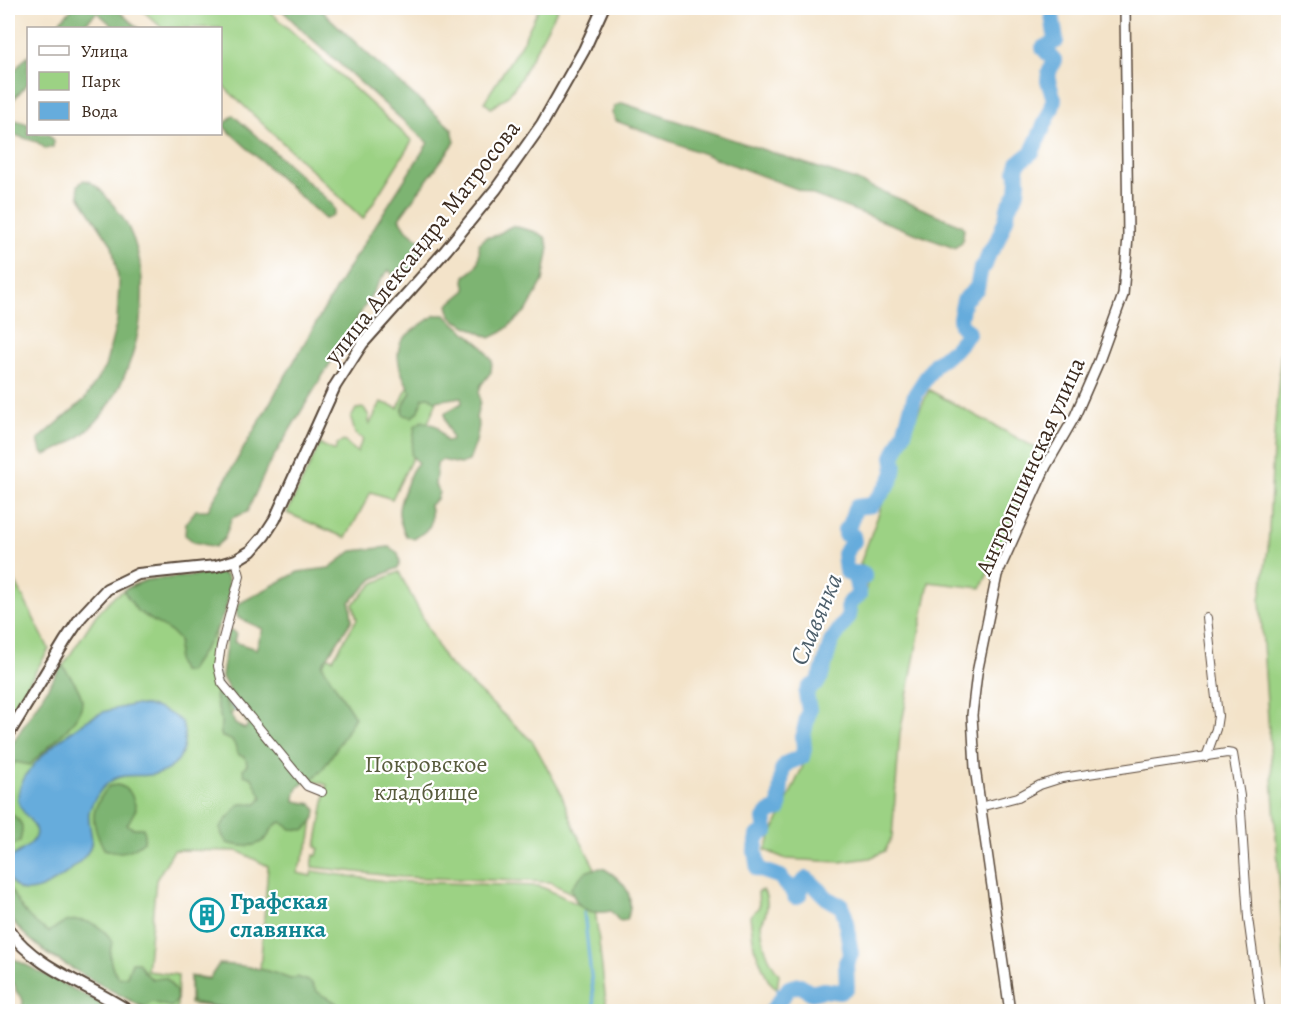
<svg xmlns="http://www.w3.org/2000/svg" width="1296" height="1019" viewBox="0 0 1296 1019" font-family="Alegreya,serif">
	<rect width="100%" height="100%" fill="#fff"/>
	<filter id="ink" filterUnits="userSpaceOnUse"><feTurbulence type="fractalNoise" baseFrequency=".0167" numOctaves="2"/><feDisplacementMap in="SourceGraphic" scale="12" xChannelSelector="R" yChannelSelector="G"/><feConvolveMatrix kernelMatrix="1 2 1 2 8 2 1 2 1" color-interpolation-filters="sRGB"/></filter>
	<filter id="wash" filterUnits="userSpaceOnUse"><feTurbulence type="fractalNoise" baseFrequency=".008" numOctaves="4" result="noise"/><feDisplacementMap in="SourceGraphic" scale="24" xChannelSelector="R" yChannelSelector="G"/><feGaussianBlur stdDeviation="1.35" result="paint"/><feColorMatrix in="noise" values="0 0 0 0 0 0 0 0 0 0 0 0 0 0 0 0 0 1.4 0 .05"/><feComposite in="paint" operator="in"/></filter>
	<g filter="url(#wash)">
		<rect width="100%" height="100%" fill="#f3e3c9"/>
		<!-- green -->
		<g fill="#9cd284" stroke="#6c7e51" stroke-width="1.5">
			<polygon points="140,8 266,8 412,141 363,219 221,84 220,28 162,28"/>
			<polygon points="539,8 558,8 520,79 509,95 491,108 484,102 523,41"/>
			<polygon points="1288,258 1288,1011 1260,600 1268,549 1273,450"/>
			<polygon points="412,378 442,390 418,446 392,499 371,492 346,538 287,513 320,444 335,451 337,444 344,441 357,452 363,439 355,434 351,418 356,409 364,408 369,416 369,426 381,402 398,408"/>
			<polygon points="929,390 1045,453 981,588 929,582 900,733 892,837 885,851 870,858 840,862 786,859 765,850 805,761 813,720 812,694 827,674 831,654 851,610 864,599 869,572 860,564 911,427"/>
			<polygon points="8,567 49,649 8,718 8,671 11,662 8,659 12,647 8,645"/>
			<polygon points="399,572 445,660 533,742 560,791 576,832 609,895 588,902 550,882 401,877 312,867 314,855 317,856 319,848 316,847 327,785 311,780 263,725 315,651 333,659 357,619 353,604 374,583"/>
			<path d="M 221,573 L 227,576 C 232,595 223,609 218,626 C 212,643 210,666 216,683 C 219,693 228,702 234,711 L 229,716 L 294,803 L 315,808 L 310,840 L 297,873 L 311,876 L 312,871 L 385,881 L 538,886 C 558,892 575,907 595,908 L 607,1011 L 231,1012 L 231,1009 L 190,1004 L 190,976 L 259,984 L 268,866 L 238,851 L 174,850 L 156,880 L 147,971 L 178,975 L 177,1007 L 174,1011 L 149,1011 L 48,955 L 19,928 L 8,911 L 8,754 L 9,749 L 96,615 L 113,597 L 133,585 L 147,580 Z"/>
			<path d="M 763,890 C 770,901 767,914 761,924 C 763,943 766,958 779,974 L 777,989 L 768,980 L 754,947 L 750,916 L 759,907 L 758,892 Z"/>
		</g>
		<!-- forest -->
		<g fill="#7db472" stroke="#5c6f48" stroke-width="1.5">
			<polygon points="73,8 115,8 138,28 115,28 97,12 81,28 53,28"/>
			<polygon points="280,8 319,8 374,60 452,129 455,142 399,218 407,230 424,244 425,250 405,277 398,281 389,270 381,279 268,466 247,512 232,518 224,539 215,547 194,542 185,535 186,523 196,510 208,510 345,273 428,143 304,32"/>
			<polygon points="28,55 28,83 8,106 8,78"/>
			<polygon points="622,103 855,180 961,225 964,229 962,243 954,248 616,121 612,113 615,106"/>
			<polygon points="233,115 332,204 335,211 332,216 325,219 223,126"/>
			<polygon points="8,118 28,124 28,134 48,134 54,141 53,147 46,149 37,142 8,133"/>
			<path d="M 84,180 C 98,183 105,196 114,206 C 162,261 143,363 101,416 C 87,433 66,447 45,455 L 41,451 L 38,440 L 85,399 L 105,367 L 117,321 L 119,283 L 112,245 L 79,196 L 78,185 Z"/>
			<path d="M 513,226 L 536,232 L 545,237 L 549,247 L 543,281 L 527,310 L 502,332 L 490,338 L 457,321 L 451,316 L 448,305 L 466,290 L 464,281 L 465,276 C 479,268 480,259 479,244 L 486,237 C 499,238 502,229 513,226 Z"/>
			<path d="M 435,315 L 445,315 L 482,346 L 492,361 L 491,372 L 481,385 L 479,392 L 480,402 L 476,418 L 479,425 L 476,442 L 469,461 L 460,464 L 442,460 L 437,464 L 435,485 L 439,492 L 437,499 L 430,505 C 434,525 431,528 414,539 L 406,536 C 395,513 398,507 407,484 C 410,475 411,470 418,463 L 411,455 L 415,426 L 422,421 L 437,426 L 446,441 L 452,440 C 451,431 444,423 445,413 L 462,403 L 461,397 L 435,401 L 429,397 L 423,398 L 419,411 L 412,417 L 404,415 L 402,411 L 405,402 L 411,392 C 403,378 393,358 401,342 C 405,334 427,321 435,315 Z"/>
			<path d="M 389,547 L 398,553 L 400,562 L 398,568 L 373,579 L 350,602 L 352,620 L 322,665 L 355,717 C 347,730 328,765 318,774 C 306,784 295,782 295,801 L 312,804 L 316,810 L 315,818 L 305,830 L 291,829 L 281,822 C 273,825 272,829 268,836 C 258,849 241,847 227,843 L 222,835 L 220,827 L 240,804 L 257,804 L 262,798 L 252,778 L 244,775 L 243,769 L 247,765 L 246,758 L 239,755 C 233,743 237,741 222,737 C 219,730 221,729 221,722 C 221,712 213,704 216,693 L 221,692 L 235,724 L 245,729 L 248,725 L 222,677 L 228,630 L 236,633 L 234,642 L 256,649 L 263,629 L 238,618 L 236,611 L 238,604 L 298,572 L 329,568 L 352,551 Z"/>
			<path d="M 221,573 L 227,576 C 237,610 205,645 189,672 L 181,671 L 177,661 L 179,640 L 171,632 L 137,611 L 123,590 L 147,580 Z"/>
			<path d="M 62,665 C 69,675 81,689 82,701 C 83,722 43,750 30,765 L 15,762 L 9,773 L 8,785 L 8,754 L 9,749 Z"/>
			<path d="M 118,785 C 131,789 133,796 136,809 L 127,825 L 133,828 L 143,828 L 145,834 L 144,841 C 132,852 120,855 104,849 C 90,821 89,811 109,786 Z"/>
			<path d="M 8,809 C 18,825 26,817 20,841 L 10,847 L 8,847 Z"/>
			<path d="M 603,868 C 625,881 636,895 627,920 L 619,921 L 611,911 C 590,915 576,910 571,888 C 582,874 585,869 603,868 Z"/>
			<path d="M 8,884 C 18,905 28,920 49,932 C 54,929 60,923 66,922 C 84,916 104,926 112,942 C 108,958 110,966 119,978 L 127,976 L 132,962 L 138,962 L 145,973 L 152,979 L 166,978 L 176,991 L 177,1001 L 171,1007 L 152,1002 L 145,1007 L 137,1004 C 106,987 19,946 8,911 C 5,904 7,892 8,884 Z"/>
			<polygon points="8,953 12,958 116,1011 22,1011 23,1000 16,991 15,985 8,979"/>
			<path d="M 219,964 C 244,965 267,969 290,979 L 297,977 L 311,982 C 318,1000 334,995 343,1011 L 232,1011 L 232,1009 L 191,1002 L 190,977 L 209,979 Z"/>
		</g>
		<!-- water -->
		<path fill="#66acdc" stroke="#506b7d" stroke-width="1.5" d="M 132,705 C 154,705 165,709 182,722 C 189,748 180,772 150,775 C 134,777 119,772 106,785 C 100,790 91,804 89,812 C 87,824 95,837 90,848 C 83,865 36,900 19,889 C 8,882 7,873 8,861 C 15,852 30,849 35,837 C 40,824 20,814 18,801 C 15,769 75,725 101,713 C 110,709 122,708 132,705 Z"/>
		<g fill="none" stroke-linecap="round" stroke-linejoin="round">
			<!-- stream -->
			<g stroke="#66acdc" stroke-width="3">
				<polyline points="214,666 219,686 237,710"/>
				<polyline points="584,912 595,1012"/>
				<polyline points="777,989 785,993"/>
			</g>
			<!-- river -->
			<path stroke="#66acdc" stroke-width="16" d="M 771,1012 L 789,988 L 800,985 L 812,993 L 823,990 L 840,992 L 847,987 L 846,963 L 851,954 L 845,916 L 841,905 C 825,901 820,888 807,879 L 801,884 L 799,895 L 795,897 L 790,887 L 785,884 L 781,877 L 758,869 L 755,851 L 757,836 L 766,831 L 764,819 L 770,812 L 779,809 L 782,770 L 787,763 L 802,757 L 804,749 L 803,736 L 809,710 L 806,694 L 809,688 L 817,683 L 821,676 L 831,642 L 849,616 L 848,604 L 859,595 L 856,581 L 864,577 L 864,574 L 856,573 L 852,575 L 846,571 L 844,554 L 854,541 L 853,536 L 845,534 L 845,530 C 855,520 851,514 856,507 L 872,505 C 883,491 900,476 893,457 L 905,430 L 915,395 L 935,364 L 954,350 L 968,334 L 967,330 L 961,326 L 960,318 L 964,300 L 977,288 L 981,268 L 985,265 L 989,253 L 996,244 L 1006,219 L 1008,208 L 1017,192 L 1018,181 L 1016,170 L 1018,163 L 1032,152 L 1052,108 L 1054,99 L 1048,81 L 1049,72 L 1054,60 L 1043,48 L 1056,41 L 1051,8"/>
		</g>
	</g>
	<g filter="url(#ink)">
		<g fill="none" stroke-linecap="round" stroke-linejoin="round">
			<!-- minor casing -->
			<g stroke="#574638" stroke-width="10">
				<g id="minor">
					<polyline points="236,560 240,576 221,646 218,666 222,683 307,786 322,792"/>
					<polyline points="1206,757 1216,729 1218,716 1207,618"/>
					<polyline points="980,807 1018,797 1040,785 1062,778 1227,753 1233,754 1240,796 1248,918 1261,1012"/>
				</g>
			</g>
			<!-- tertiary casing -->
			<g stroke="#574638" stroke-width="12">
				<polyline id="tertiary" points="1010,1012 975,768 972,715 977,673 997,575 1046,466 1075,416 1099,361 1123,295 1128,237 1125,8"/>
			</g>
			<!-- secondary casing -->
			<g stroke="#574638" stroke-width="14">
				<g id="secondary">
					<polyline points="8,735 65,641 81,617 107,589 138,574 216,566 236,560 251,551 264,536 275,519 335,386 362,344 446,250 496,189 542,124 584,50 603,8"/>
					<path d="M 8,929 C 37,970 89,984 130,1012"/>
				</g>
			</g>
			<!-- minor -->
			<use href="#minor" stroke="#fff" stroke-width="8"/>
			<!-- tertiary -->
			<use href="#tertiary" stroke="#fff" stroke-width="9"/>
			<!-- secondary -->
			<use href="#secondary" stroke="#fff" stroke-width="10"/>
		</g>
	</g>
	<!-- icons -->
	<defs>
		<g id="building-ring" transform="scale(1.725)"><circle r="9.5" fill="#fff" stroke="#0f9aa8" stroke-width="1.5"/><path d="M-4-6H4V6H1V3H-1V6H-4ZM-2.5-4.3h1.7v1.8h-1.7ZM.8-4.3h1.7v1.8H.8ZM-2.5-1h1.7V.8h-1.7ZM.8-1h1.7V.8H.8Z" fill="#0f9aa8"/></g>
	</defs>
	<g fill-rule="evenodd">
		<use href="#building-ring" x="207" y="915"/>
	</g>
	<g text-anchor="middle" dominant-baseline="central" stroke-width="4.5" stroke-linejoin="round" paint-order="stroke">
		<!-- street labels -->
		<g font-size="24" fill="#3b2a1e" stroke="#fff">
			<text transform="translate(422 242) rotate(-52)">улица Александра Матросова</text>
			<text transform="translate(1030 466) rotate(-66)">Антропшинская улица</text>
		</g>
		<!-- park labels -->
		<g font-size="24" fill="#585c3d" stroke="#fff">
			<text x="426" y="764">Покровское<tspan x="426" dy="28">кладбище</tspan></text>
		</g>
		<!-- culture labels -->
		<g font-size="24" font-weight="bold" fill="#0d838f" stroke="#fff" text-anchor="start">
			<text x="230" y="901">Графская<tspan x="230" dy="28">славянка</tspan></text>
		</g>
		<!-- water labels -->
		<g font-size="26" font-style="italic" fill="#4c5e6a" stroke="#fff">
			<text transform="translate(816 619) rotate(-67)">Славянка</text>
		</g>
	</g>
	<!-- margin -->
	<rect width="1296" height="1019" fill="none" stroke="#fff" stroke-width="30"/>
	<!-- legend -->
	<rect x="27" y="27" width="195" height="108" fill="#ffffff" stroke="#b1aaa5" stroke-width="1.5"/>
	<rect x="39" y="46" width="30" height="9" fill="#ffffff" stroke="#b1aaa5" stroke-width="1.5"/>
	<text x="81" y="57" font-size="18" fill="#3b2a1e">Улица</text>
	<rect x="39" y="72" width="30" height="18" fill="#9cd284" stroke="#b1aaa5" stroke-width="1.5"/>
	<text x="81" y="87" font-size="18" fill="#3b2a1e">Парк</text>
	<rect x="39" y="102" width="30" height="18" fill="#66acdc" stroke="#b1aaa5" stroke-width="1.5"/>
	<text x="81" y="117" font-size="18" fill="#3b2a1e">Вода</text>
</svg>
